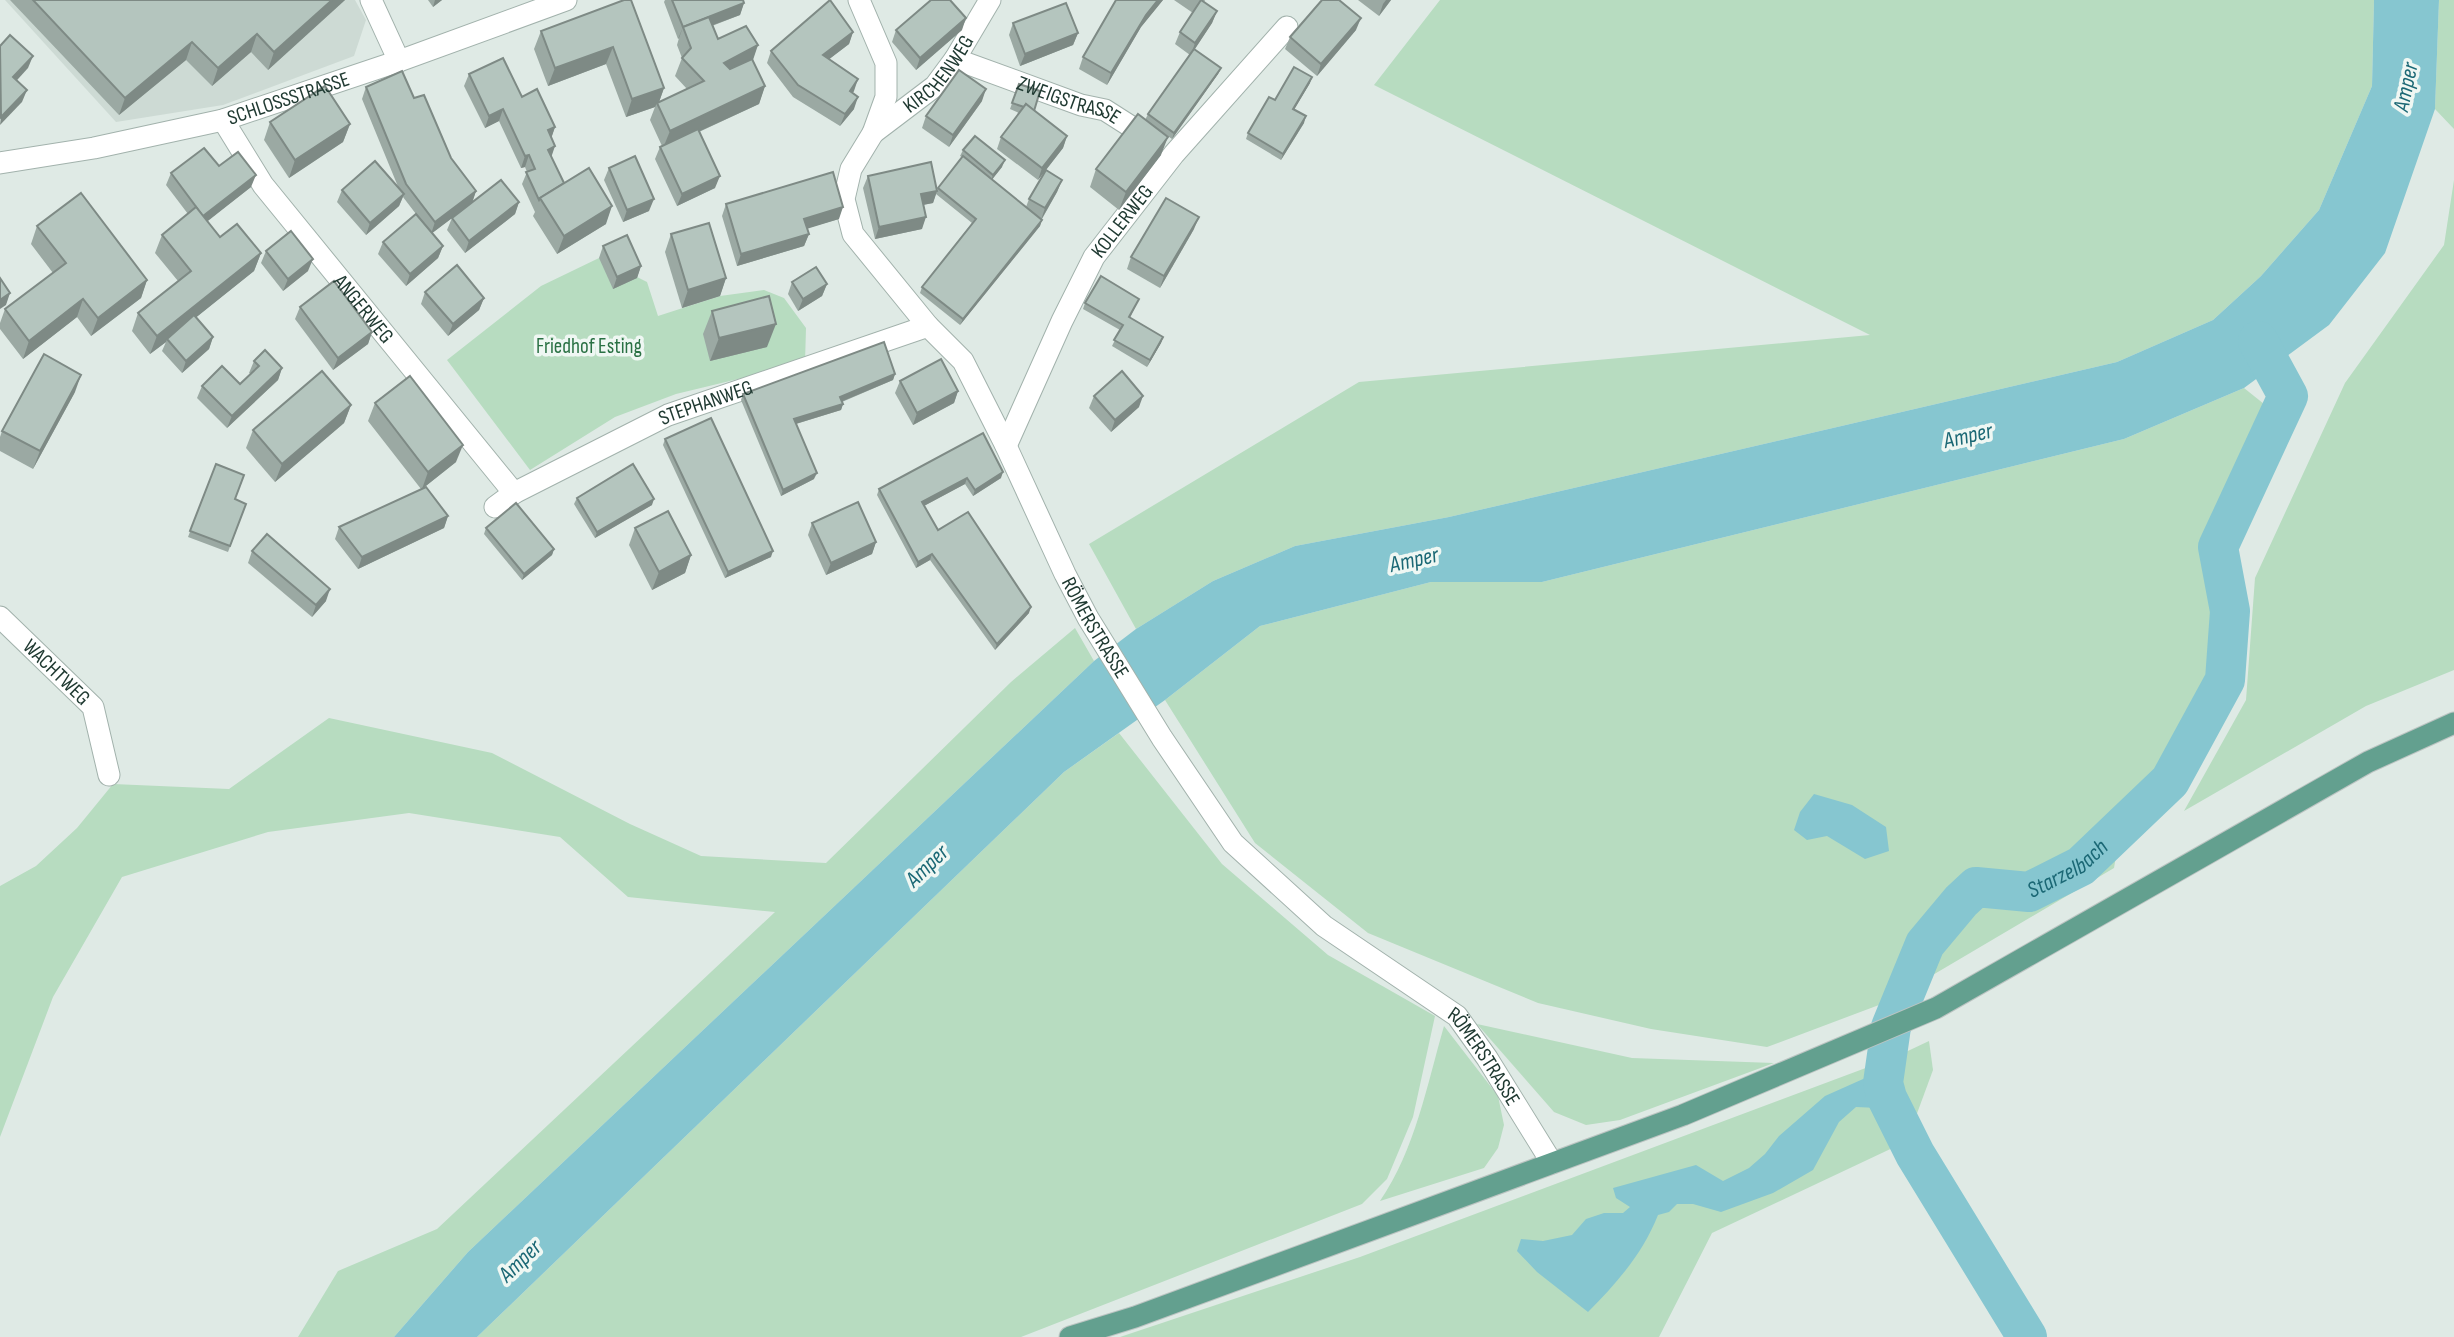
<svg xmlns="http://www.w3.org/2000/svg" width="2454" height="1337" viewBox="0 0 2454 1337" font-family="'Sofia Sans Condensed',sans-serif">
	<rect width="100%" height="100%" fill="#dfeae5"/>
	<!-- built -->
	<polygon fill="#cddad4" points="5,0 355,0 366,20 354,56 223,105 116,122"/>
	<!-- green -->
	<g fill="#b7dcc0">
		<polygon points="1440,0 2374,0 2372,86 2319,210 2261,276 2213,320 2117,362 1449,517 1295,546 1213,581 1136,629 1089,544 1359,382 1870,335 1374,85"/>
		<polygon points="2439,0 2454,0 2454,129 2435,109"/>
		<polygon points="2454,180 2454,670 2366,706 2184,811 2246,700 2255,578 2345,383 2444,245"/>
		<polygon points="599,258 647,282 658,316 720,296 764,290 784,298 806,328 805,363 676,394 615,417 530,470 447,360 541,286"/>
		<polygon points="2244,388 2264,404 2204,544 2213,616 2210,679 2163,776 2118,844 2114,868 1887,1002 1767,1047 1651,1029 1538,1003 1368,933 1255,843 1165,700 1260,626 1431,582 1542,582 2124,439"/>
		<polygon points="1075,628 1094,661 468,1252 394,1337 298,1337 338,1271 437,1229 775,912 628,897 560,837 409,813 268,832 122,877 53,997 0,1137 0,886 36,866 77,828 113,784 229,789 329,718 492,753 630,824 701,856 826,863 1011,682"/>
		<polygon points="1119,733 1222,864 1328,955 1435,1016 1413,1117 1387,1179 1362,1204 1021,1337 477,1337 1064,772"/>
		<polygon points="1477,1024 1632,1058 1774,1063 1620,1120 1586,1125 1554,1112"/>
		<path d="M 1444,1026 L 1498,1096 L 1504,1125 L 1498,1148 L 1484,1168 L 1380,1201 C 1415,1150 1427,1085 1444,1026 Z"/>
		<polygon points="1929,1041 1933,1070 1912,1127 1893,1058"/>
		<polygon points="1871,1066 1901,1144 1712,1233 1659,1337 1120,1337 1360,1257"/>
	</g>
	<!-- water -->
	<g fill="#86c6d0">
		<polygon points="2374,0 2439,0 2435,109 2385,253 2329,325 2244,388 2124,439 1542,582 1431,582 1260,626 1165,700 1064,772 477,1337 394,1337 468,1252 1094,661 1136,629 1213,581 1295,546 1449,517 2117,362 2213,320 2261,276 2319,210 2372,86"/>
		<polygon points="1814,794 1852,805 1886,827 1889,851 1865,859 1827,836 1807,840 1794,830 1800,812"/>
		<path d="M 1890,1067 L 1893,1084 L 1912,1133 L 1902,1139 L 1878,1108 L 1856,1107 L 1839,1122 L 1813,1170 L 1773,1193 L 1721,1212 L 1693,1204 L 1677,1204 L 1669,1212 L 1658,1215 C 1643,1253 1617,1283 1588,1312 L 1537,1272 L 1517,1251 L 1521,1239 L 1543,1241 L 1572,1235 L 1586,1219 L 1604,1213 L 1623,1213 L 1630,1207 L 1616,1198 L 1613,1188 L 1696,1165 L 1723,1181 L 1749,1168 L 1765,1154 L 1779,1136 L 1825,1096 Z"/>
	</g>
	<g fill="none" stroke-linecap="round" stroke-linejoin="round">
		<!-- river -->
		<path stroke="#86c6d0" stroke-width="40" id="s1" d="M 2027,1337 L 1915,1154 L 1887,1098 L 1883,1083 L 1891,1027 L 1925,944 L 1961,901 L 1976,887 L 2029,892 L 2081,866 L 2170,781 L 2225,680 L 2230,611 L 2218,547 L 2288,396 L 2258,341"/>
		<!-- minor casing -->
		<g stroke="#a2b2ac" stroke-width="23">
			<g id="minor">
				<polyline points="371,0 399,61"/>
				<path id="s2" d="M 859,0 L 886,63 L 886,97 L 873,133 L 851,169 L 844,199 L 853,234 L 928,326 L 963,361 L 1006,446 L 1065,574 L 1088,618 L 1162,738 L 1233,843 L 1324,926 L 1457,1016 L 1487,1058 L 1552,1163"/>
				<path id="s3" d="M 955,59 L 1081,105 L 1105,110 L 1152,140"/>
				<path id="s4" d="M 223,120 L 263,185 L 514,493"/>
				<path id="s5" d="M 873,133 L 935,86 L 955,59 L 990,0"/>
				<path id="s6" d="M 0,163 L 94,148 L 223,120 L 399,61 L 566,0"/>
				<path id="s7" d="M 1006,446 L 1062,321 L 1094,257 L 1174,154 L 1287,27"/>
				<path id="s8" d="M 495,507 L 514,493 L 668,415 L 928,326"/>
				<path id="s9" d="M 0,617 L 93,707 L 109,775"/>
			</g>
		</g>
		<!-- major casing -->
		<g stroke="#bcc4c2" stroke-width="23">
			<polyline id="major" points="1070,1337 1135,1317 1683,1115 1936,1008 2368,762 2454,723"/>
		</g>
		<!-- minor -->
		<use href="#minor" stroke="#fff" stroke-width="21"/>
		<!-- major -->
		<use href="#major" stroke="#63a08f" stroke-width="21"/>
	</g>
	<!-- wall -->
	<g fill="#9ba9a3">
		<polygon points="10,0 345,0 268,70 251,52 212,86 186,60 119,115"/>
		<polygon points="428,0 442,0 433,7"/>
		<polygon points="624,0 664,88 659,102 687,89 675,76 682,58 677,45 679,38 678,39 664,2 665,0 743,0 744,3 740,15 712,26 718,39 753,60 765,86 759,104 699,132 715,188 677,206 655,159 660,147 662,146 650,120 655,107 626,117 606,64 548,86 534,49 541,31"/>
		<polygon points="1116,0 1163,0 1141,27 1107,85 1079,69 1083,57"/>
		<polygon points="1174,0 1205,0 1204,2 1217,11 1212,23 1194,50 1221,68 1218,74 1172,139 1148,122 1161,155 1119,210 1090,187 1096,169 1145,120 1148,114 1190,55 1175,44 1180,32 1193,13"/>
		<polygon points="1358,0 1391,0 1379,16"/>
		<polygon points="1013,23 1078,33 1073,45 1020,66 1009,35"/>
		<polygon points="896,30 962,30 916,70 892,42"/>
		<polygon points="1356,30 1317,76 1285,49 1290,37"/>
		<polygon points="853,32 849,44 829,59 854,91 852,93 854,109 840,126 793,97 767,63 771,51"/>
		<polygon points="469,74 522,97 555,127 551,138 551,157 564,183 606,224 557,254 533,216 535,212 522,184 527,172 525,167 521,168 499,121 485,128 464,86"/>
		<polygon points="1310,83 1294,109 1304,123 1281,160 1246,139 1248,133 1275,100"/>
		<polygon points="1019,84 1034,111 1067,136 1063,148 1046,170 1062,180 1057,192 1042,219 1040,226 960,325 920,293 922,287 972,223 936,194 933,203 923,205 922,229 875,239 863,188 868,176 937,190 962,157 960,156 963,150 1002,167 992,179 1026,207 1029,199 1045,171 1038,180 997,149 1001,137 1019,113 1010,109"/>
		<polygon points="366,87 414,98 451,158 476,191 472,203 432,233 443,246 438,258 406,286 378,254 383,242 416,214 403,197 399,206 366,235 337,202 342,190 399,189 362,99"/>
		<polygon points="982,101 949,147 922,128 926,116"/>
		<polygon points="270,122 350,124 343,142 289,178 264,140"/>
		<polygon points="219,166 251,187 207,221 220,237 261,253 254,271 196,317 213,337 209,349 182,373 162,351 166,342 150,354 132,331 138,313 178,281 155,253 162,235 188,214 166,185 171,173"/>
		<polygon points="609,168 649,211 623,222 604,180"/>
		<polygon points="519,202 515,214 465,253 447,230 452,218"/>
		<polygon points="726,204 839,219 807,228 809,234 804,246 737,266 722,216"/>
		<polygon points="37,226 147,280 141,298 91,336 77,317 23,359 0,329 0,323 5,309 53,273 31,244"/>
		<polygon points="1194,229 1160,288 1127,269 1131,257"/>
		<polygon points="671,234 726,278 720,296 682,308 665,252"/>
		<polygon points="603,246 641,266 637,278 613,289 599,258"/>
		<polygon points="266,251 308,271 283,291 261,263"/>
		<polygon points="792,282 827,284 822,296 798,311 788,294"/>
		<polygon points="425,292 484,298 479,310 448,336 421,304"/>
		<polygon points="1139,299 1130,318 1163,337 1161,343 1147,367 1112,346 1120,330 1083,309 1085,303"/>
		<polygon points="300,307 372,332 368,344 333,370 295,319"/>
		<polygon points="712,311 767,347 710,361 703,334"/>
		<polygon points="254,361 282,368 278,380 227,428 197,398 202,386 240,384 251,374 249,373"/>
		<polygon points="895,374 893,380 842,402 843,404 841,410 796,424 814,479 781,496 741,400 743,394"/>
		<polygon points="900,381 958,391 954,403 913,425 895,393"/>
		<polygon points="75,392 33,469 0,451 0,437 2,431"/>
		<polygon points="1094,396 1139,407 1111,432 1089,408"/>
		<polygon points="375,403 456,462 422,489 448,516 444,528 358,569 335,539 339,527 421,489 368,421"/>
		<polygon points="351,405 344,423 275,482 246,448 253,430"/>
		<polygon points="983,433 1001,478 973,496 965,484 924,506 938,530 1029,613 995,650 930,560 916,568 877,495 879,489"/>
		<polygon points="665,439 771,557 725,578 663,445"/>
		<polygon points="216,464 235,499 246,504 228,552 188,537"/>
		<polygon points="577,498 652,505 595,538 574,504"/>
		<polygon points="812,523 876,542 872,554 826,575 808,535"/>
		<polygon points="486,528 554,549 552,555 522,580 484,534"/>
		<polygon points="635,528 691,555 685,573 652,590 629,545"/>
		<polygon points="252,551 326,601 312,617 248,563"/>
	</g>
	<!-- shaded-wall -->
	<g fill="#7e8a85">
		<polygon points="332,0 345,0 268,70 274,52"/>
		<polygon points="435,0 442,0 433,7"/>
		<polygon points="1158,0 1163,0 1141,27 1107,85 1111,73 1146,15"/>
		<polygon points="1386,0 1391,0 1379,16 1383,4"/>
		<polygon points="744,3 740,15 686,35 683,27 679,38 678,39 683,27"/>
		<polygon points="1217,11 1212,23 1191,55 1195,43"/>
		<polygon points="966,18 962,30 916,70 920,58"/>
		<polygon points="1361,18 1356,30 1317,76 1321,64"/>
		<polygon points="853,32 849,44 819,67 823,55"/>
		<polygon points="1078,33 1073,45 1020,66 1025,54"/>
		<polygon points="257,34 251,52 212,86 218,68"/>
		<polygon points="192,42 186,60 119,115 125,98"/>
		<polygon points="758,45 752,63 718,81 724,63"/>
		<polygon points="613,47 606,64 548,86 555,68"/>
		<polygon points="33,56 28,68 9,89 13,77"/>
		<polygon points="1221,68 1218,74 1172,139 1174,133"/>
		<polygon points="1312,77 1310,83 1291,115 1293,109"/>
		<polygon points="858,79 854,91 846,103 850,91"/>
		<polygon points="765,86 759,104 663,148 670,131"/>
		<polygon points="664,88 658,105 657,103 655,107 626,117 632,99"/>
		<polygon points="986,89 982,101 949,147 953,135"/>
		<polygon points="27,90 22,102 0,125 1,117"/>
		<polygon points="858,97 854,109 840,126 845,114"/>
		<polygon points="503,109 499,121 485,128 489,116"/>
		<polygon points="1306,116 1304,123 1281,160 1283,154"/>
		<polygon points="350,124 343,142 289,178 295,160"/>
		<polygon points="555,127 551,139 548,130"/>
		<polygon points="1067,136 1063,148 1038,180 1042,168"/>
		<polygon points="1168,137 1161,155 1119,210 1126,192"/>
		<polygon points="555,146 551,158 548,150"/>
		<polygon points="529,155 525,167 521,168 525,156"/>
		<polygon points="1005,160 1002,167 991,181 993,175"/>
		<polygon points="256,175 251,187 199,228 203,216"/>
		<polygon points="720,176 715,188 677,206 682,194"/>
		<polygon points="1062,180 1057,192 1041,220 1045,208"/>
		<polygon points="476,191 472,203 431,234 435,222"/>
		<polygon points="937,191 933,203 917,206 921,194"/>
		<polygon points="404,194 399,206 366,235 370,223"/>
		<polygon points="654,199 649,211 623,222 627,210"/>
		<polygon points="519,202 515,214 465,253 469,241"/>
		<polygon points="612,206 606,224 557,254 564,236"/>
		<polygon points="843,207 839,219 800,231 804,219"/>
		<polygon points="926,217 922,229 875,239 879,227"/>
		<polygon points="1199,217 1194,229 1160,288 1164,276"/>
		<polygon points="1042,220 1040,226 960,325 963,319"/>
		<polygon points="809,234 804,246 737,266 741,254"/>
		<polygon points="443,246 438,258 406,286 410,274"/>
		<polygon points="261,253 254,271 168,340 167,339 166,342 150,354 157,336"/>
		<polygon points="313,259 308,271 283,291 288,279"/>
		<polygon points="641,266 637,278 613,289 617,277"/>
		<polygon points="726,278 720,296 682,308 688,290"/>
		<polygon points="147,280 141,298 91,336 98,318"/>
		<polygon points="827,284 822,296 798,311 803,299"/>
		<polygon points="10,293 6,305 0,309 0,300"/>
		<polygon points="484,298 479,310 448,336 453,324"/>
		<polygon points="83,299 77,317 23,359 29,341"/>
		<polygon points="776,324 767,347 710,361 719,338"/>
		<polygon points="372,332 368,344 333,370 338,358"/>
		<polygon points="213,337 209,349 182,373 186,361"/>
		<polygon points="1163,337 1161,343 1147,367 1150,360"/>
		<polygon points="282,368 278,380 227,428 232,416"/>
		<polygon points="895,374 893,380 838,403 840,397"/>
		<polygon points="81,375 75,392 33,469 40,451"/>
		<polygon points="958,391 954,403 913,425 917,413"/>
		<polygon points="1143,396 1139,407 1111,432 1115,420"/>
		<polygon points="843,404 841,410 792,425 794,419"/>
		<polygon points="351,405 344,423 275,482 282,464"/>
		<polygon points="463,445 456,462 422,489 428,472"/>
		<polygon points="1003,472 1001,478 973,496 975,490"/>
		<polygon points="817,473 814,479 781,496 783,490"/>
		<polygon points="967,478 965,484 920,508 922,502"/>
		<polygon points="654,499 652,505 595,538 597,532"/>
		<polygon points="448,516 444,528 358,569 362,557"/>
		<polygon points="876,542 872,554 826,575 831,563"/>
		<polygon points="554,549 552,555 522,580 524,574"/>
		<polygon points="773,551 771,557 725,578 728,572"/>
		<polygon points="932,554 930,560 916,568 918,562"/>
		<polygon points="691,555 685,573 652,590 659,572"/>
		<polygon points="330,589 326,601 312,617 316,605"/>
		<polygon points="1031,607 1029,613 995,650 997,644"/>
	</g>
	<!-- building -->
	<g fill="#b4c5be" stroke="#7e8a85" stroke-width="2">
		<polygon points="33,0 332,0 274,52 257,34 218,68 192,42 125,98"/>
		<polygon points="624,0 631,0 664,88 632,99 613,47 555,68 541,31"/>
		<polygon points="672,0 743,0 744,3 683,27"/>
		<polygon points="830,0 853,32 823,55 858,79 850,91 858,97 845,114 798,85 771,51"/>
		<polygon points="931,0 950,0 966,18 920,58 896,30"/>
		<polygon points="1116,0 1158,0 1146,15 1111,73 1083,57"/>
		<polygon points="1201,0 1217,11 1195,43 1180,32"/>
		<polygon points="1322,0 1339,0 1361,18 1321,64 1290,37"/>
		<polygon points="1066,3 1078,33 1025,54 1013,23"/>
		<polygon points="709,17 718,39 746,26 758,45 724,63 730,69 752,59 765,86 670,131 657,103 704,81 682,58 691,48 683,27"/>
		<polygon points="10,35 33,56 13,77 27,90 1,117 0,46"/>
		<polygon points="1194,49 1221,68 1174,133 1148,114"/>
		<polygon points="503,58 522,97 537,89 555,127 548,130 555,146 548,150 564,183 540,198 539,200 526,172 535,169 529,155 525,156 503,109 489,116 469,74"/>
		<polygon points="1294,67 1312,77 1293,109 1306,116 1283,154 1248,133 1269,97 1275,100"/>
		<polygon points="959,70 986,89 953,135 926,116"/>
		<polygon points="402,71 414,98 424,95 451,158 476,191 435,222 406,184 366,87"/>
		<polygon points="1019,84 1040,91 1034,111 1026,104 1024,107 1012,103"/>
		<polygon points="325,86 350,124 295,160 270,122"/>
		<polygon points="1026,104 1067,136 1042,168 1001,137"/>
		<polygon points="1138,114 1168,137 1126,192 1096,169"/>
		<polygon points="698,129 720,176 682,194 660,147"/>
		<polygon points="975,136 1005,160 993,175 963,150"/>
		<polygon points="204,148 219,166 238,152 256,175 203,216 171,173"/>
		<polygon points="635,156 654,199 627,210 609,168"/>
		<polygon points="963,156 1042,220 963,319 922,287 976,219 938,188"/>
		<polygon points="375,161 404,194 370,223 342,190"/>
		<polygon points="931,162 937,191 921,194 926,217 879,227 868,176"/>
		<polygon points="589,168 612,206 564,236 540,198"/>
		<polygon points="1046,170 1062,180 1045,208 1029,199"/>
		<polygon points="833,172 843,207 804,219 809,234 741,254 726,204"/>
		<polygon points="501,180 519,202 469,241 452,218"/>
		<polygon points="81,193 147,280 98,318 83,299 29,341 5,309 66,263 37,226"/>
		<polygon points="1166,198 1199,217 1164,276 1131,257"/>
		<polygon points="196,207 220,237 237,224 261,253 157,336 138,313 191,271 162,235"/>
		<polygon points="416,214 443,246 410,274 383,242"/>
		<polygon points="709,223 726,278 688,290 671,234"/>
		<polygon points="291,231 313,259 288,279 266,251"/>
		<polygon points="627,235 641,266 617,277 603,246"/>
		<polygon points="457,265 484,298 453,324 425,292"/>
		<polygon points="816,267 827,284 803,299 792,282"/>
		<polygon points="1101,276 1139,299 1129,317 1163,337 1150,360 1114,340 1123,325 1085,303"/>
		<polygon points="0,278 10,293 0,300"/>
		<polygon points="334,281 372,332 338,358 300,307"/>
		<polygon points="769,296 776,324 719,338 712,311"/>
		<polygon points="194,315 213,337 186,361 167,339"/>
		<polygon points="884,342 895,374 840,397 843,404 794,419 817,473 783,490 743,394"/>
		<polygon points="265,350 282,368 232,416 202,386 222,366 240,384 259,366 254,361"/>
		<polygon points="44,354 81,375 40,451 2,431"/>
		<polygon points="941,359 958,391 917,413 900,381"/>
		<polygon points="322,371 351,405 282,464 253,430"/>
		<polygon points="1122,371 1143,396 1115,420 1094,396"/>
		<polygon points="410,376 463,445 428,472 375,403"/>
		<polygon points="711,418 773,551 728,572 665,439"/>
		<polygon points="983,433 1003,472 975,490 967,478 922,502 938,530 968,512 1031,607 997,644 932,554 918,562 879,489"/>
		<polygon points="216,464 244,475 235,499 246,504 230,546 190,531"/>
		<polygon points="633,464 654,499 597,532 577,498"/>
		<polygon points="426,487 448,516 362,557 339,527"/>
		<polygon points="858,502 876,542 831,563 812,523"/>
		<polygon points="516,503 554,549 524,574 486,528"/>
		<polygon points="668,511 691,555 659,572 635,528"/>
		<polygon points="267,534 330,589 316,605 252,551"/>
	</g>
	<g text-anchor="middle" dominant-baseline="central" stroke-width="7" stroke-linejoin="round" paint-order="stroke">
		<!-- street labels -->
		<g font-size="21" fill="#203a32" stroke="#eff7f3">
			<text stroke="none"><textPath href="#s5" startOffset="89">KIRCHENWEG</textPath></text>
			<text stroke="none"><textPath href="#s6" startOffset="296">SCHLOSSSTRASSE</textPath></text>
			<text stroke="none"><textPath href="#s3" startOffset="121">ZWEIGSTRASSE</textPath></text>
			<text stroke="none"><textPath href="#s7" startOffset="254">KOLLERWEG</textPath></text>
			<text stroke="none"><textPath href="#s4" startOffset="236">ANGERWEG</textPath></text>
			<text stroke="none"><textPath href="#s8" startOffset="236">STEPHANWEG</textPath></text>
			<text stroke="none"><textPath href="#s2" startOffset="716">RÖMERSTRASSE</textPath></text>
			<text stroke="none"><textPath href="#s9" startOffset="79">WACHTWEG</textPath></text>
			<text stroke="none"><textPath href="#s2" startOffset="1304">RÖMERSTRASSE</textPath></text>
		</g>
		<!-- park labels -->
		<g font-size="21" fill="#2a7144" stroke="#eff7f3">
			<text x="589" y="346">Friedhof Esting</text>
		</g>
		<!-- water labels -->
		<g font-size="23" font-style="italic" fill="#1b6875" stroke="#eff7f3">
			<text transform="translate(2406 87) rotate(-78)">Amper</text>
			<text transform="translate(1968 436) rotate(-13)">Amper</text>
			<text transform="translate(1414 560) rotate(-13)">Amper</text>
			<text stroke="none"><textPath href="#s1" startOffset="614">Starzelbach</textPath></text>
			<text transform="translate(927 866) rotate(-44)">Amper</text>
			<text transform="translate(520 1261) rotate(-44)">Amper</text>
		</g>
	</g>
</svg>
